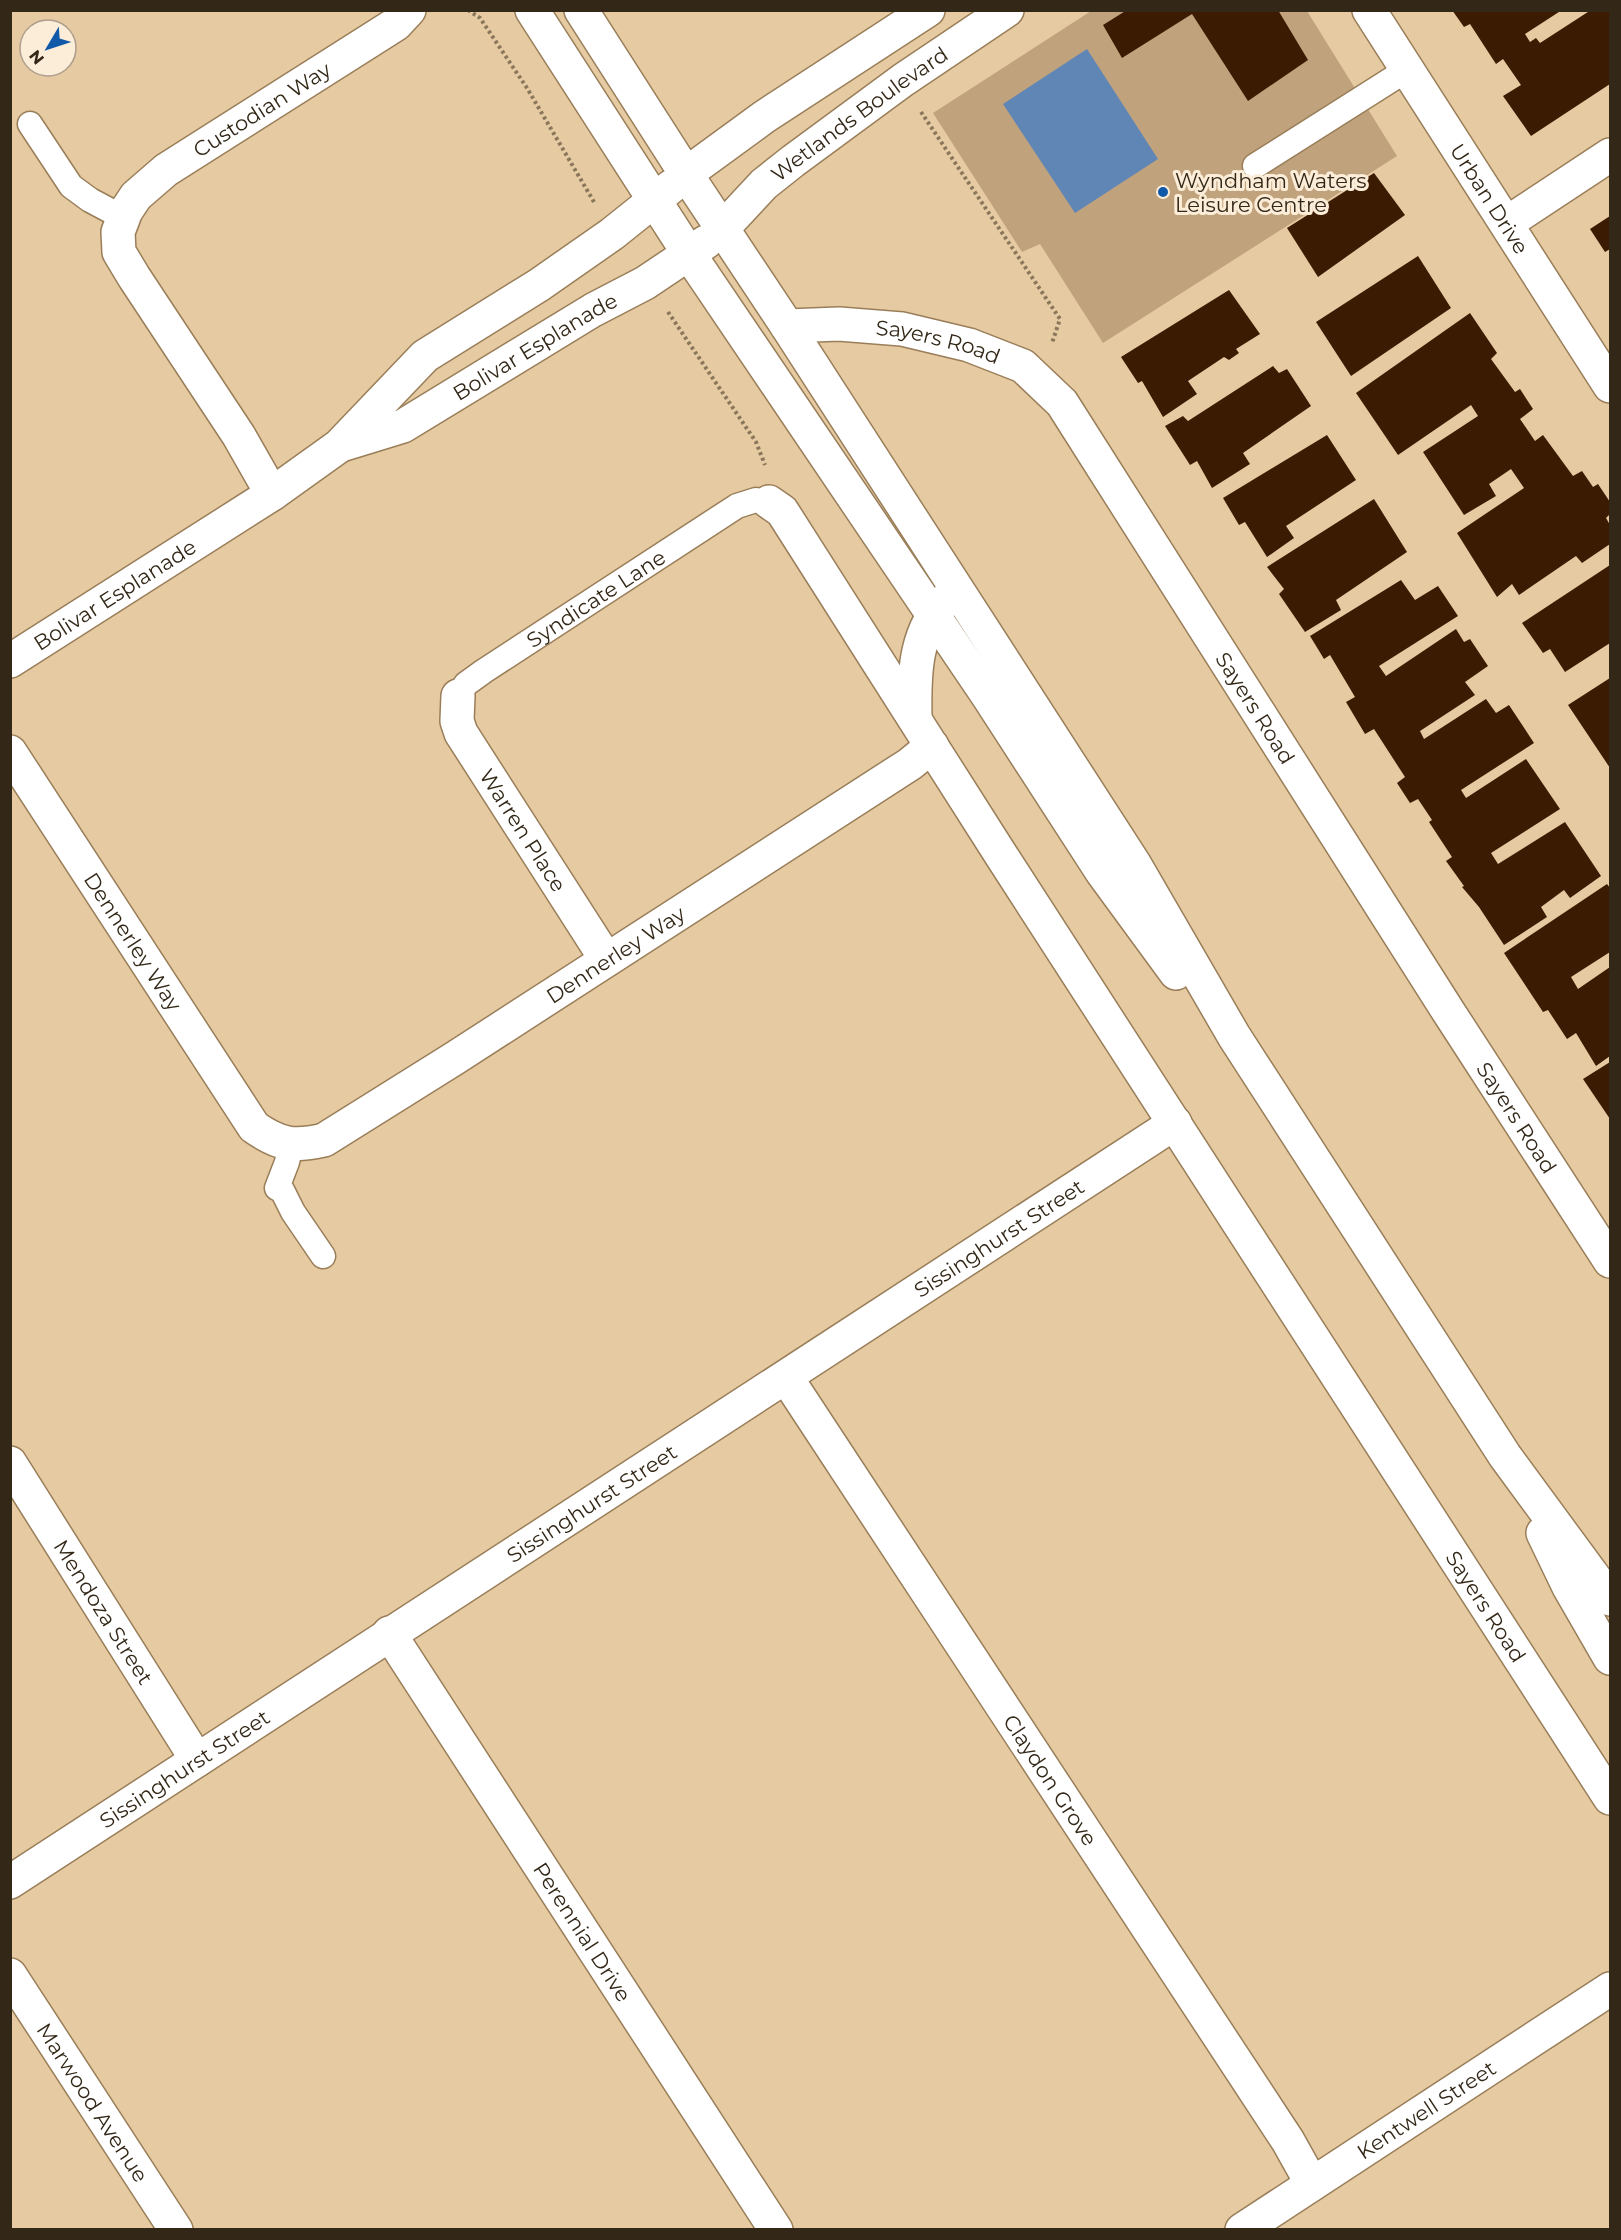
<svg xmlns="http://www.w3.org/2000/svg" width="1621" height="2240" viewBox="0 0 1621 2240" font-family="Montserrat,sans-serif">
	<rect width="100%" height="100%" fill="#e6caa2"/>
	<!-- green -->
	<polygon fill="#c0a37d" points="1091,11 1307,11 1397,156 1103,343 1040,244 1022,252 933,113"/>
	<!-- water -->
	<polygon fill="#6086b6" points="1087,49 1158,159 1075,213 1003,104"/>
	<!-- building -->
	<g fill="#3b1b02">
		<polygon points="1127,10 1278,10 1308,60 1248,101 1192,14 1122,58 1103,25"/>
		<polygon points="1452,10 1562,10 1525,34 1530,42 1536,38 1540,43 1591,10 1610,10 1610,84 1531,136 1503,96 1521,85 1503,59 1496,64 1470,24 1464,27"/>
		<polygon points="1374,173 1405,215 1318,277 1287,228"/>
		<polygon points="1610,216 1610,249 1605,252 1590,229"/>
		<polygon points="1418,256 1451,308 1351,376 1316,322"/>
		<polygon points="1229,290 1260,334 1236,349 1239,353 1229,360 1224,357 1188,381 1197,394 1163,417 1142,381 1138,383 1121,357"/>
		<polygon points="1470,313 1497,353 1491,359 1515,392 1520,389 1533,409 1520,419 1535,441 1543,435 1573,476 1582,471 1593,487 1598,484 1610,502 1610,514 1606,518 1610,525 1610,544 1582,563 1576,556 1519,595 1512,584 1497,597 1457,533 1524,488 1511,469 1489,484 1496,496 1464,515 1423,452 1478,416 1471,405 1398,455 1356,393"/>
		<polygon points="1273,366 1279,373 1287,369 1311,406 1243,453 1250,464 1212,488 1197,461 1190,465 1165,426 1183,416 1188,421"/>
		<polygon points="1327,435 1356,480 1286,526 1294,538 1267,557 1245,522 1239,525 1223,498"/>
		<polygon points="1374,499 1407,552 1336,600 1341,610 1305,632 1279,594 1284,589 1267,567"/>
		<polygon points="1610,565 1610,643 1565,672 1550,649 1543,653 1522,623"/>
		<polygon points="1401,580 1415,600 1438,586 1458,616 1379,666 1386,676 1456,629 1464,642 1470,639 1488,666 1465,682 1475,695 1420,731 1424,739 1486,699 1496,713 1509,705 1534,743 1461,790 1466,798 1526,759 1560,809 1491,853 1498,864 1565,822 1601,876 1570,898 1564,890 1541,907 1547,917 1504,945 1479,907 1462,887 1464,886 1446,861 1452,857 1429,822 1432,820 1418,799 1410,803 1397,783 1405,777 1374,729 1365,734 1346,702 1355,697 1330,655 1324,659 1310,636"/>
		<polygon points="1610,678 1610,768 1568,705"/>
		<polygon points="1607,884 1610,888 1610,952 1571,977 1578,989 1610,967 1610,1056 1596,1066 1576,1033 1567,1039 1548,1010 1543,1012 1504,953"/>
		<polygon points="1610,1062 1610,1119 1583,1079"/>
	</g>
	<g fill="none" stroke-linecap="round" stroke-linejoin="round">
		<!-- lane casing -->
		<g stroke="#997e59" stroke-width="27">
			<g id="lane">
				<polyline points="30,124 71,186 90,200 124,218"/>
				<polyline points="1255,166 1408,69"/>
				<path id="s1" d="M 458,696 L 466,684 L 484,671 L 737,506 L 756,500 L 769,502"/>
				<polyline points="291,1145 287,1162 277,1188 282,1190 293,1212 323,1256"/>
			</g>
		</g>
		<!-- street casing -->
		<g stroke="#997e59" stroke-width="36">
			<g id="street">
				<path id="s2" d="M 1369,10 L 1610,386"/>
				<polyline points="686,174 764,117 928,10"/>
				<polyline points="1507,223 1610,155"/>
				<path id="s3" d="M 722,229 L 764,184 L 793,161 L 903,80 L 1007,10"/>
				<path id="s4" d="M 787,326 L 839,324 L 902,329 L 969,345 L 1023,366 L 1062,403 L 1448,1011 L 1610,1261"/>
				<path id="s5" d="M 272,494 L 239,436 L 134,277 L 119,252 L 118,232 L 126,211 L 136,196 L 166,170 L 396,24 L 409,10"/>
				<path id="s6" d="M 769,502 L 782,511 L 1001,855 L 1610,1798"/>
				<path id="s7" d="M 458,696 L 457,721 L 461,733 L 606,959"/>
				<path d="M 915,718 C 914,673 914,628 951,595"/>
				<path id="s8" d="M 10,752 L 254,1127 C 280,1145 294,1147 324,1140 L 455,1058 L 910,764 L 932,746"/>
				<path id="s9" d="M 786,1377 L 1288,2141 L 1312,2184"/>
				<path id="s10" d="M 10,1463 L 197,1760"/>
				<path id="s11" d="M 389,1633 L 776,2230"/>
				<path id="s12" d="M 10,1882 L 1175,1123"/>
				<path id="s13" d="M 10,1975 L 176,2230"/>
				<path id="s14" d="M 1242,2230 L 1610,1989"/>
			</g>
		</g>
		<!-- secondary casing -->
		<g stroke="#997e59" stroke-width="36">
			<g id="secondary">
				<polyline points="532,10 689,254 988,696 1102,872 1176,973"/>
				<polyline points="581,10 686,174 787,326 1135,865 1234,1036 1505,1456 1610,1599"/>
				<path id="s15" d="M 341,445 L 403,426 L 593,310 L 645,283 L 706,242"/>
				<path id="s16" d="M 10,661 L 272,494 L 339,446 L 425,356 L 539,285 L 612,234 L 672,186"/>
				<polyline points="1543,1533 1569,1587 1610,1658"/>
			</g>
		</g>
		<!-- path -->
		<g stroke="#8a775b" stroke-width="4" stroke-dasharray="3 3" stroke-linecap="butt">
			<polyline points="468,10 480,18 527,88 594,202"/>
			<polyline points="921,112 1060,319 1052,343"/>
			<polyline points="668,312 756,442 765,465"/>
		</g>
		<!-- lane -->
		<use href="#lane" stroke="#fff" stroke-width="24"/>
		<!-- street -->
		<use href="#street" stroke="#fff" stroke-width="33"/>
		<!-- secondary -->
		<use href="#secondary" stroke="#fff" stroke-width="33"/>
	</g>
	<!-- markers -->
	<circle fill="#1059a8" stroke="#fcedd9" stroke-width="2" cx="1163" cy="192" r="6"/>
	<g text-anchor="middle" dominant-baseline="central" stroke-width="6" stroke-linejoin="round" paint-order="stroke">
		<!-- street labels -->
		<g font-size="21" fill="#332818" stroke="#fcedd9">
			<text stroke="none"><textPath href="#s5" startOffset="500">Custodian Way</textPath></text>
			<text stroke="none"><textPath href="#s3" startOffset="180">Wetlands Boulevard</textPath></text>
			<text stroke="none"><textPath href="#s2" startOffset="224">Urban Drive</textPath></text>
			<text stroke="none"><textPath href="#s4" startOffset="153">Sayers Road</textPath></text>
			<text stroke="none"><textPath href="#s15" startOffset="219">Bolivar Esplanade</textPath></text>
			<text stroke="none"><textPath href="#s16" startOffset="124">Bolivar Esplanade</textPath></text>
			<text stroke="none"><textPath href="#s1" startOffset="170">Syndicate Lane</textPath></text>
			<text stroke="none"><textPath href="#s4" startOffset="657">Sayers Road</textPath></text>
			<text stroke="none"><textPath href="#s7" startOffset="153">Warren Place</textPath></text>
			<text stroke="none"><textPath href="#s8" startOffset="226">Dennerley Way</textPath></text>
			<text stroke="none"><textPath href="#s8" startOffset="867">Dennerley Way</textPath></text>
			<text stroke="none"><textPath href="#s4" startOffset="1143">Sayers Road</textPath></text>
			<text stroke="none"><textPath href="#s12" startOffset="1180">Sissinghurst Street</textPath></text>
			<text stroke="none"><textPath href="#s12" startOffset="694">Sissinghurst Street</textPath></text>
			<text stroke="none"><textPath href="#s6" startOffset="1318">Sayers Road</textPath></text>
			<text stroke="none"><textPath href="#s10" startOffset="176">Mendoza Street</textPath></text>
			<text stroke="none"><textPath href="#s12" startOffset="208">Sissinghurst Street</textPath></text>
			<text stroke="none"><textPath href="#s9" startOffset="482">Claydon Grove</textPath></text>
			<text stroke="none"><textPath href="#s11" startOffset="356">Perennial Drive</textPath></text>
			<text stroke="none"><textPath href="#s13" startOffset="152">Marwood Avenue</textPath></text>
			<text stroke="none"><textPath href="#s14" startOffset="220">Kentwell Street</textPath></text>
		</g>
		<!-- poi labels -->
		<g font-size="21" fill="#332818" stroke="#fcedd9" text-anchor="start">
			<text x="1175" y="180">Wyndham Waters<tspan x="1175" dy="24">Leisure Centre</tspan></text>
		</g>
	</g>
	<!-- border -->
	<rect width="1621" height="2240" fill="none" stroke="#332818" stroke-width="24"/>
	<!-- north arrow -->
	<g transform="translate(48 48) rotate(231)"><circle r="28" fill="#fcedd9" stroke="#ac9e8c" stroke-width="1.5"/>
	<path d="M0-4.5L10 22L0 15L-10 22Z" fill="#1059a8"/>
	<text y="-9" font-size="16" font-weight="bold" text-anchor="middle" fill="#332818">N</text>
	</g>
</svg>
